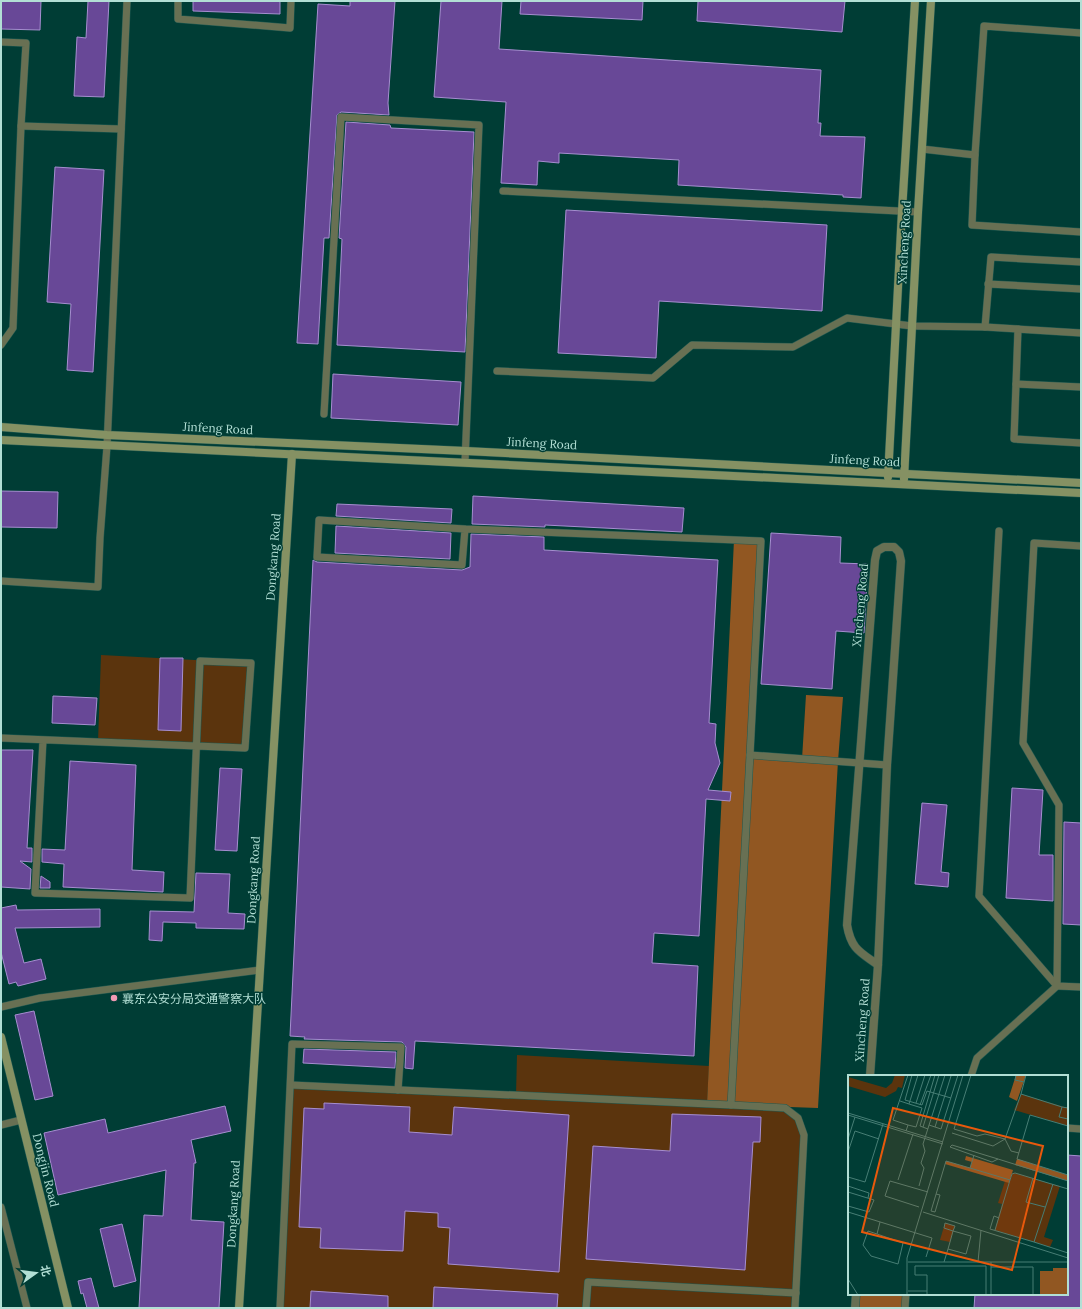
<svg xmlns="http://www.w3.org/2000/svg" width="1082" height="1309" viewBox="0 0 1082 1309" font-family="Lora,'Noto Sans SC',serif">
	<rect width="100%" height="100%" fill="#003d35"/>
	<!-- green -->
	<g fill="#5b340d">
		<polygon points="101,655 251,663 245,748 98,742"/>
		<polygon points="517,1055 709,1066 707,1104 785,1108 798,1118 804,1135 795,1308 280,1308 291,1085 516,1095"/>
	</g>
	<!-- forest -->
	<g fill="#915722">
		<polygon points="734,540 761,541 750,755 802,759 806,695 843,697 838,761 818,1108 707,1104"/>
		<polygon points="856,1294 906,1294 905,1308 855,1308"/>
	</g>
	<!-- building -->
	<g fill="#684897" stroke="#a68ed0">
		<polygon points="1,1 41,1 40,30 1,29"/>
		<polygon points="88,1 109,1 104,97 74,96 77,37 86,38"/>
		<polygon points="193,1 280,1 280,14 193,11"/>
		<polygon points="350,1 395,1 388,103 389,115 341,112 337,115 329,238 324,238 318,344 297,343 318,4 350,6"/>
		<polygon points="441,1 502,1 499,49 821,70 818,123 821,123 820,136 865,137 861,198 843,197 843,195 678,185 679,160 559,153 559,163 538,161 537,185 501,183 506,102 434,97"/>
		<polygon points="521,1 643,1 642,20 520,14"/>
		<polygon points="698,1 845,1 842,32 697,21"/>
		<polygon points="346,122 390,125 391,128 474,132 465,352 337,345 342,239 339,238"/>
		<polygon points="55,167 104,170 93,372 67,370 71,304 47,302"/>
		<polygon points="566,210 827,225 822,311 659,301 656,358 558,353"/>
		<polygon points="333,374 461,382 458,425 331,418"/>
		<polygon points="1,491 58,492 57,528 1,527"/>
		<polygon points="473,496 684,508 682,532 545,525 545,527 472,524"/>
		<polygon points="337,504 452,509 451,523 336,516"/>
		<polygon points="336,526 451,533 450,559 335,553"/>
		<polygon points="771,533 841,537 840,563 868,564 864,633 836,631 832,689 761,684"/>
		<polygon points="471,534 544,537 544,550 718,560 709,723 716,724 715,743 720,763 708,790 731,792 730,801 706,799 699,936 654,933 652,963 698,966 694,1056 415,1041 413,1069 405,1068 406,1047 402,1042 304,1039 305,1037 290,1036 313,560 317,562 462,570 470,567"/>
		<polygon points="160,658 183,658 181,731 158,730"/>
		<polygon points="53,696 97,698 95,725 52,723"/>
		<polygon points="1,750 33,750 27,848 32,848 32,862 20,861 31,869 30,889 1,887"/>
		<polygon points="70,761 136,765 132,870 164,872 163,892 63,887 64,864 42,862 42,849 65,850"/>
		<polygon points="220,768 242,769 237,851 215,850"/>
		<polygon points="1012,788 1043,790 1039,855 1053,855 1053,901 1006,898"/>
		<polygon points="922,803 947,805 941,872 949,873 948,887 915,884"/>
		<polygon points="1064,822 1081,823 1081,925 1063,924"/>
		<polygon points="196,873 230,874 228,913 245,914 244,929 196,928 196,923 163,922 162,941 149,940 150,911 194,912"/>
		<polygon points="41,876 50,882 50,888 40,888"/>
		<polygon points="16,905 17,910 100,909 100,927 15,928 24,963 41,959 46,979 18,986 16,982 9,984 1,952 1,908"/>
		<polygon points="34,1011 53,1096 35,1100 15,1015"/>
		<polygon points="304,1049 396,1052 395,1068 303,1063"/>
		<polygon points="324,1103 410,1107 409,1132 452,1135 454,1107 569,1115 559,1272 448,1264 450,1228 438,1227 438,1213 405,1211 403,1251 320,1248 321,1228 299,1227 304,1108 324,1109"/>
		<polygon points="225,1106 231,1131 191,1140 196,1163 194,1163 191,1220 224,1222 219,1308 139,1308 144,1215 163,1216 166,1170 58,1195 44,1133 105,1119 108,1133"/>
		<polygon points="672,1114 761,1117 760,1142 753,1142 745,1270 586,1259 593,1146 670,1151"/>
		<polygon points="1067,1155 1081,1156 1081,1308 974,1308 975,1294 1067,1294"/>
		<polygon points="122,1224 136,1281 114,1287 100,1229"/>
		<polygon points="91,1278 99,1308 87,1308 83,1293 81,1294 78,1281"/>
		<polygon points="434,1287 558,1294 557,1308 433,1308"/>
		<polygon points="311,1291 388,1296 388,1308 310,1308"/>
	</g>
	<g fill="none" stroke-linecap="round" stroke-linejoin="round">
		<!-- lane casing -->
		<g stroke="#205a52" stroke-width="8">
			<g id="lane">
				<polyline points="178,1 178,19 290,28 291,1"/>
				<polyline points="1,42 26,43 21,126 13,328 1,345"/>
				<polyline points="21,126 121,129"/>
				<polyline points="922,149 975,155 984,26 1081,33"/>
				<polyline points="975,155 972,225 1081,232"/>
				<polyline points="503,191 918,212"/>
				<polyline points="988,284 1081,289"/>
				<polyline points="985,327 991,257 1081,262"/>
				<polyline points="1018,329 1014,439 1081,443"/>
				<polyline points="497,371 653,378 692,345 793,347 847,318 912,326 985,327 1081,333"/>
				<polyline points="1016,384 1081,387"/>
				<polyline points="324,414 341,117 479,125 465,462"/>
				<polyline points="465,529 462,565 317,557 319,520 465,529 761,541 750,755 887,765"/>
				<polyline points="999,531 979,896 1057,986 1081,987"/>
				<polyline points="1,581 98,587 100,538 107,446 127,1"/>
				<path d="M 1,738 C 83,741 164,745 245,748 L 251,663 L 200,661 L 190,898 L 35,893 L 43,740"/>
				<polyline points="1,1007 40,998 260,970"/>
				<polyline points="971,1076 977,1058 1057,986 1059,805 1023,743 1034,543 1081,546"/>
				<polyline points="291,1085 731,1105 750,755"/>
				<polyline points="731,1105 785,1108 798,1118 804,1135 795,1308"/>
				<polyline points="1,1125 21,1120"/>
				<polyline points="1067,1128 1081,1129"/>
				<polyline points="1,1207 27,1308"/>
				<polyline points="280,1308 292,1044 401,1047 398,1090"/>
				<polyline points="586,1308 588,1282 796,1293"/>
				<polyline points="905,1308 906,1294"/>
			</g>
		</g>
		<!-- street casing -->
		<g stroke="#205a52" stroke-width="9">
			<g id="street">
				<path d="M 870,1076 L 878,965 L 887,765 L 901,561 L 899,552 L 894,547 L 884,547 L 877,551 L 875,560 L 847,925 C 851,949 860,952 878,965"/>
				<polyline points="855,1308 856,1294"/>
			</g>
		</g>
		<!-- secondary casing -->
		<g stroke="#205a52" stroke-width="9">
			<g id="secondary">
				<polyline points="1,427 107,435 466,451 1081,483"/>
				<polyline points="1,440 1081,493"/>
				<polyline points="888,477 902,211 915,1"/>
				<polyline points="904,479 918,212 931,1"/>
				<polyline points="1,1037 68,1308"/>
				<polyline points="239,1308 292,454"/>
			</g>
		</g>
		<!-- lane -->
		<use href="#lane" stroke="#687053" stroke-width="7"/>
		<!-- street -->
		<use href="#street" stroke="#687053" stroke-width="8"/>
		<!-- secondary -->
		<use href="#secondary" stroke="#859163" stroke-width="8"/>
	</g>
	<!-- markers -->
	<circle fill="#f09ab4" stroke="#003d35" stroke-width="1.5" cx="114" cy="998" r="4"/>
	<g text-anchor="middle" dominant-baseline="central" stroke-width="3" stroke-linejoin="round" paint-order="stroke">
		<!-- street labels -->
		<g font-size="12" fill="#b2dfd5" stroke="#003d35">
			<text transform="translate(904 242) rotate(-87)">Xincheng Road</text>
			<text transform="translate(218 428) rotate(3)">Jinfeng Road</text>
			<text transform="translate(542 443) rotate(3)">Jinfeng Road</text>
			<text transform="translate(865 460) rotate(3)">Jinfeng Road</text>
			<text transform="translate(273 557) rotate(-86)">Dongkang Road</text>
			<text transform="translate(860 605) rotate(-85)">Xincheng Road</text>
			<text transform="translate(253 880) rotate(-87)">Dongkang Road</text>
			<text transform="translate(862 1020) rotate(-86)">Xincheng Road</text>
			<text transform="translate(46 1170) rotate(76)">Dongjin Road</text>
			<text transform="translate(233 1204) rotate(-87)">Dongkang Road</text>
		</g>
		<!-- poi labels -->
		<g font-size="12" fill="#b2dfd5" stroke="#003d35" text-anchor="start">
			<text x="122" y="998">襄东公安分局交通警察大队</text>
		</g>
	</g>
	<!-- overview -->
	<g transform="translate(848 1075)">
		<rect width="220" height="220" fill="#003d35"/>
		<path d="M 47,0 L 57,0 L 54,13 L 50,12 L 48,16 L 37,22 L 0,11 L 0,2 L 38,13 L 44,8 ZM 173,19 L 220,33 L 220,51 L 166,35 ZM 165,98 L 212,111 L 196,162 L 205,165 L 202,172 L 147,155 L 154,129 L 150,128 L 157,106 L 161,108 ZM 97,148 L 107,151 L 102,167 L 92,165 Z" fill="#5b340d"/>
		<path d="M 168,0 L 178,0 L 169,26 L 161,22 ZM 118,81 L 165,95 L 161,108 L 97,89 L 98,86 L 122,93 L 124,87 L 117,85 ZM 169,84 L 220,100 L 220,106 L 167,90 ZM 205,193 L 220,193 L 220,220 L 192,220 L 192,196 L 205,196 Z" fill="#915722"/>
		<path fill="none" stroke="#477e75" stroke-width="1" d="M 64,0 L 57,25 L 74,30 L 79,16 L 103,23M 123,0 L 106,54 L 129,61 L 137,59 L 157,64 L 163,76 L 171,78M 168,0 L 167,5 L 176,7M 178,0 L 173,19 L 214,32M 52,26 L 61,29 L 70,0M 68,28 L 77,0M 72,30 L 83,0M 220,33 L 214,32 L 211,42 L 220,44M 0,38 L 95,67M 0,40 L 95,69M 60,50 L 68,52 L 74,33 L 61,29M 81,50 L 93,54 L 110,0M 220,51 L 182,40 L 169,84 L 220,100M 75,52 L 91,0M 87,52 L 103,1 L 100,0M 80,54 L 72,51 L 87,0M 58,56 L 60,50 L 45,45 L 60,0M 104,58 L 145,71 L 157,64 L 173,19M 0,64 L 7,42M 0,77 L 7,56 L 31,64M 150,84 L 144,87 L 102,72 L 104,70 L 150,84 L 220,106M 122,93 L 162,105 L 147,155M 0,102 L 17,107 L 35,49M 185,103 L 178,127 L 197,132M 50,105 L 65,59M 162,105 L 164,99 L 167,98 L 220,114M 205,109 L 186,167 L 220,178M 0,111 L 21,118 L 20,123M 71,111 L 76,93 L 73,88 L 77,76 L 75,69 L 97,0M 0,117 L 26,125 L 21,137 L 0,131M 88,119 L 92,120 L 87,137 L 83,136 L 98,86 L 122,93 L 126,80M 71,132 L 37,121 L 42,106 L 80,117M 0,137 L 84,163 L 78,182M 75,137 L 220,183M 151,143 L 146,141 L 142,154 L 186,167M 29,159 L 20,156 L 15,170 L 23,181 L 50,189 L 55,168 L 29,159 L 32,147M 60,187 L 220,187M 96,187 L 100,174 L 102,167 L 105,156 L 107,151 L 97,148 L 96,153 L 105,156 L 123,161 L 118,179 L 100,174M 130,187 L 133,155M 143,187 L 143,220M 143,192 L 185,192 L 185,220M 0,204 L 10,220M 60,216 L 79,216M 59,220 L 59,183 L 115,0M 79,220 L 79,200 L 67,200 L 67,191 L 138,191 L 138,220"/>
		<path fill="#e8590c" fill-opacity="0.15" stroke="#e8590c" stroke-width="2" d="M 45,33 L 195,71 L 164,195 L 14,157 Z"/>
		<rect width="220" height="220" fill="none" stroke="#b2dfd5" stroke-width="2"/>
	</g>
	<!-- border -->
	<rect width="1082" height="1309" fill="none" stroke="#b2dfd5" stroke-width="4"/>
	<!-- north arrow -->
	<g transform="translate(36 1273) rotate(76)" stroke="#003d35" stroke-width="3" paint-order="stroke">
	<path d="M0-3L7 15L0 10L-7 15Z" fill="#b2dfd5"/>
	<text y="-6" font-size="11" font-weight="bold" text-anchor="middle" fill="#b2dfd5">北</text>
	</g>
</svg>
